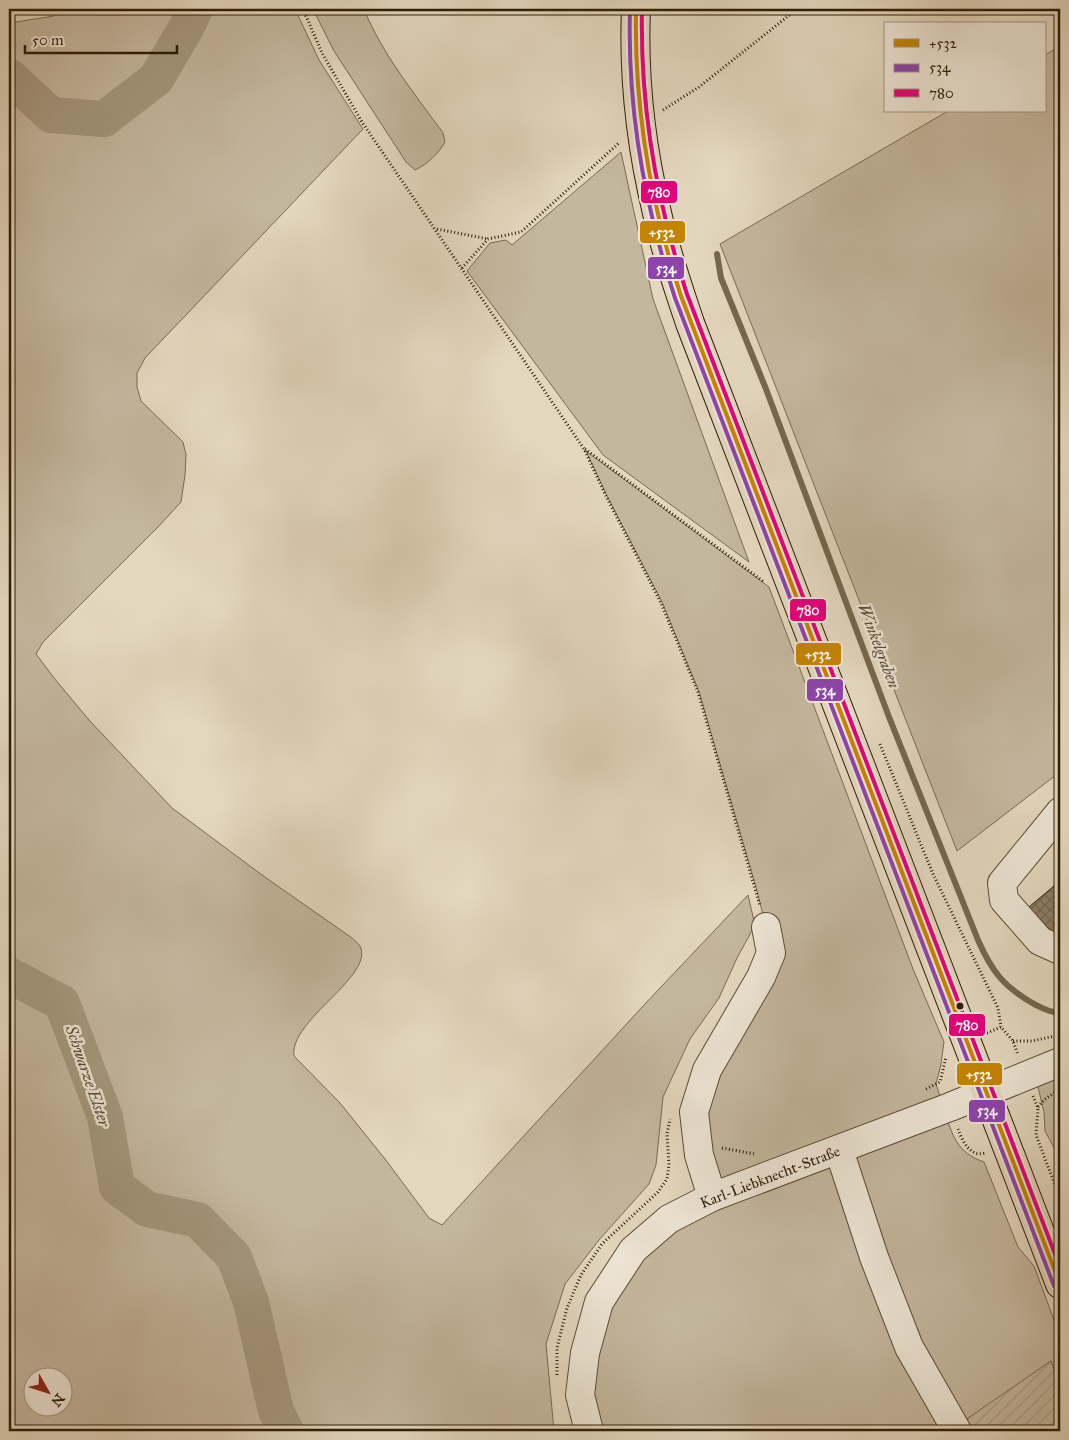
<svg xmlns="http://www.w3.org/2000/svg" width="1069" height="1440" viewBox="0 0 1069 1440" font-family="'IM FELL Great Primer',serif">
	<defs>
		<pattern id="garden-furrows" width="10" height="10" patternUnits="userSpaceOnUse" patternTransform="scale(1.25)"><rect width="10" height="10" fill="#c4b79f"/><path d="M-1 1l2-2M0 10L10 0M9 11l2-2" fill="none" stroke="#a99d87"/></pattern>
		<pattern id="building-cross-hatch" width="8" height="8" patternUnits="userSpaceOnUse" patternTransform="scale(1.25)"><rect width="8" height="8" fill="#8c7e66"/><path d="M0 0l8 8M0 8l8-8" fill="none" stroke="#736752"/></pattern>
	</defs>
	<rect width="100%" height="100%" fill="#e3d7be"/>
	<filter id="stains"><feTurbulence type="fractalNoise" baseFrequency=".004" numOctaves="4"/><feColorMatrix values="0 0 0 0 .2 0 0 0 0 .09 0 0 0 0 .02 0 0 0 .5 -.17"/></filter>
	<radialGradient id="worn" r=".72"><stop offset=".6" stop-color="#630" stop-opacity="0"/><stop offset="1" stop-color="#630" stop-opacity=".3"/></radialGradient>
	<!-- green -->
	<g fill="#c4b79f" stroke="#796a52" fill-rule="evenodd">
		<path d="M 53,9 L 295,9 L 319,60 L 363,129 L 145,358 L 137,373 L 137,387 L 141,401 L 183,442 L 186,455 L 185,475 L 181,502 L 158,527 L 43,642 L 36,654 L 54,678 L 89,720 L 172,808 L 262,875 L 352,938 C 354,940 358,943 360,946 C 375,976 289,1020 294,1056 L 340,1103 L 385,1159 L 429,1218 L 442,1225 L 644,1005 L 748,895 L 755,925 L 737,958 L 719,998 L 690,1039 L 663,1097 L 656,1165 L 649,1184 L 599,1240 L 565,1284 L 546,1344 L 554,1431 L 9,1431 L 9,23 L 54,16 ZM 32,1378 L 62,1378 L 62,1408 L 32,1408 Z"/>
		<path d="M 313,9 L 364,9 C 382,54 415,94 443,133 L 445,142 C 438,154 428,164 415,170 L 406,162 L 334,51 Z"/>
		<polygon points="1060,46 1060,772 957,851 720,244 948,111 1045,111 1045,55"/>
		<polygon points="621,152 653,299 749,562 603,455 467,271 490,243 506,240 512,245"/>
		<polygon points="586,451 769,587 913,969 944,1042 941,1064 936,1084 944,1109 713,1196 695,1098 773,955 756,887 699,692 662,602 607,496"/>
		<polygon points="1060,1069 1060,1159 1045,1131 1044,1112 1036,1079"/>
		<path d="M 944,1110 C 953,1136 956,1152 984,1162 L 1018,1247 L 1034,1266 L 1060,1336 L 1060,1387 L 1051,1361 L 956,1431 L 590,1431 L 600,1303 L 669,1220 L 839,1150 Z"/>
	</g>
	<!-- garden -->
	<polygon fill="url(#garden-furrows)" stroke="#796a52" points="1051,1361 1060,1387 1060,1431 957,1431 955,1427"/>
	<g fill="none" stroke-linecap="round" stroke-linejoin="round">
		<!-- stream -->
		<path stroke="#75674f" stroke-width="6" d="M 717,254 L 721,278 L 766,389 L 889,717 L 978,940 C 992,972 1004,987 1034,1004 C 1042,1008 1051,1013 1060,1013"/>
		<!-- river -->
		<g stroke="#a5987f" stroke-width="36">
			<polyline points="9,76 51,115 104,119 156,79 186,28 195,9"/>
			<polyline points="9,975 62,1003 105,1117 117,1187 147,1209 198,1220 234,1257 251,1302 276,1411 286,1431"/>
		</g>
	</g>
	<!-- building -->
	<polygon fill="url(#building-cross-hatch)" stroke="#2e1d06" points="1060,881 1060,940 1058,942 1029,907"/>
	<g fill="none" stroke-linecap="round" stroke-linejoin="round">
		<!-- minor casing -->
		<g stroke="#5b4c34" stroke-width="30">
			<g id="minor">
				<polyline points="1060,812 1002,883 1004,900 1040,941 1060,950"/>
				<polyline points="839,1150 874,1257 909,1347 957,1431"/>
				<polyline points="712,1197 699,1155 694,1112 707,1070 761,977 771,953 766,927"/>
				<polyline points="589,1431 580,1395 585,1353 599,1302 633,1250 669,1219 712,1197 950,1107 1060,1062"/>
			</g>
		</g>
		<!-- major casing -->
		<g stroke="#2e1d06" stroke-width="30">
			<path id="major" d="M 636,9 C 633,78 641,146 657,213 C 665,250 678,287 690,323 L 1060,1284"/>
		</g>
		<!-- path -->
		<g stroke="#2e1d06" stroke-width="3" stroke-dasharray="1 2.5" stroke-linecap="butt">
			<polyline points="303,9 322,53 362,122 584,449 606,496 661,603 698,692 760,906"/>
			<polyline points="663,110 699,87 797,9"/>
			<polyline points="437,229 488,239"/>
			<polyline points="462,268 488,239 521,232 620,142"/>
			<polyline points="585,449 764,582"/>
			<polyline points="880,744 933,874 998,1008 1001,1027"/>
			<polyline points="987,1033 1001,1027 1013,1041 1018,1055"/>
			<polyline points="1013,1041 1032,1041 1060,1035"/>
			<polyline points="926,1089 940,1082 946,1057"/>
			<polyline points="1033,1096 1038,1108 1036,1135 1060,1198"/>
			<polyline points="1038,1107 1044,1100 1058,1090"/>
			<path d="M 958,1129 C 962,1140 970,1158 985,1153"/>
			<polyline points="722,1148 755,1154"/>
			<polyline points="557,1375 557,1348 567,1308 581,1275 602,1244 658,1192 667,1179 669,1165 667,1134 670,1119"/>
		</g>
		<!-- minor -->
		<use href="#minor" stroke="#ede5d5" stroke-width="28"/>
		<!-- major -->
		<use href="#major" stroke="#e3d7be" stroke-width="28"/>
		<!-- bus-1 casing -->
		<g stroke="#ede5d5" stroke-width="8">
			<path id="bus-1" d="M 636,9 C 634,107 650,202 681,296 L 1060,1284"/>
		</g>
		<!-- bus-2 casing -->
		<g stroke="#ede5d5" stroke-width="8">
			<path id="bus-2" d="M 630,9 C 627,108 644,204 675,298 L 1054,1286"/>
		</g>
		<!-- bus-3 casing -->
		<g stroke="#ede5d5" stroke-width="8">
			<path id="bus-3" d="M 642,9 C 640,107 656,201 687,294 L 1060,1267"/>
		</g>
		<!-- bus-1 -->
		<use href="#bus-1" stroke="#c58402" stroke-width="4"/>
		<!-- bus-2 -->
		<use href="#bus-2" stroke="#8e44ad" stroke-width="4"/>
		<!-- bus-3 -->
		<use href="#bus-3" stroke="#e5007d" stroke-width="4"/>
	</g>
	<!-- markers -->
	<circle fill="#2e1d06" stroke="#ede5d5" stroke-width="2" cx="960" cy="1006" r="4.5"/>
	<g text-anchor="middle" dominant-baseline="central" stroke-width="5" stroke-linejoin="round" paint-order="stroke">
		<!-- street labels -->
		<g font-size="15" fill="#2e1d06" stroke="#ede5d5">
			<text transform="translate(770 1177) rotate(-21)">Karl-Liebknecht-Straße</text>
		</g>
		<!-- water labels -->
		<g font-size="16" font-style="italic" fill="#584830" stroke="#ede5d5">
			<text transform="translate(879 646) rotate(69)">Winkelgraben</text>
			<text transform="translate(88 1076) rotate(71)">Schwarze Elster</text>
		</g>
	</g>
	<g stroke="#ede5d5" stroke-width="2">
		<rect x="640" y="180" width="38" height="24" rx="5" fill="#e5007d"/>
		<rect x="639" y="220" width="47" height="24" rx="5" fill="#c58402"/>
		<rect x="647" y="256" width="38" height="24" rx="5" fill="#8e44ad"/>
		<rect x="789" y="598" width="38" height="24" rx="5" fill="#e5007d"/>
		<rect x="795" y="642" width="47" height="24" rx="5" fill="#c58402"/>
		<rect x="806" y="678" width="38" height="24" rx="5" fill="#8e44ad"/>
		<rect x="948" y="1013" width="38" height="24" rx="5" fill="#e5007d"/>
		<rect x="956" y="1062" width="47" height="24" rx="5" fill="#c58402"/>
		<rect x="968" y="1099" width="38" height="24" rx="5" fill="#8e44ad"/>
	</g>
	<g font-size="14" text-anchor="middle" font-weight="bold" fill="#fff">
		<text x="659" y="197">780</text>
		<text x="662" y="237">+532</text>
		<text x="666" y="273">534</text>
		<text x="808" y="615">780</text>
		<text x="818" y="659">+532</text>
		<text x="825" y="695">534</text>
		<text x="967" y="1030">780</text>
		<text x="979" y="1079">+532</text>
		<text x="987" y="1115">534</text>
	</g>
	<!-- margin -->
	<rect width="1069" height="1440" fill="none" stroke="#e3d7be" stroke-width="30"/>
	<rect x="10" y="10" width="1049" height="1420" fill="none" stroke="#2e1d06" stroke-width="2.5"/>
	<rect x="15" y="15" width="1039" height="1410" fill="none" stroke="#2e1d06"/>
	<!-- legend -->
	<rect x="884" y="22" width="162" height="90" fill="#ede5d5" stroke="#a19582"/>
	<rect x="894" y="39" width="25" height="8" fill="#c58402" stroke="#a19582"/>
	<text x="929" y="48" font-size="15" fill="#2e1d06">+532</text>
	<rect x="894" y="64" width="25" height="8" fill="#8e44ad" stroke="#a19582"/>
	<text x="929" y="72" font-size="15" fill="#2e1d06">534</text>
	<rect x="894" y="89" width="25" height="8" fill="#e5007d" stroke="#a19582"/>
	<text x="929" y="98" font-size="15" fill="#2e1d06">780</text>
	<!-- north arrow -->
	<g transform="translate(48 1392) rotate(129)"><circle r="24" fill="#ede5d5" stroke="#a19582"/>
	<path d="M0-4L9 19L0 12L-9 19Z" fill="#8f2418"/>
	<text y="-8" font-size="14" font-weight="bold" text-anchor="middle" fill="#2e1d06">N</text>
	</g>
	<!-- scale -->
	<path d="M25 45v8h152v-8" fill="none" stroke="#2e1d06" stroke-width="2.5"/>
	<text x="32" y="45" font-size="15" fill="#2e1d06" stroke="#ede5d5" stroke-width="4" paint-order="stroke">50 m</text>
	<rect width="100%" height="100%" filter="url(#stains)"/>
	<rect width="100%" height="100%" fill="url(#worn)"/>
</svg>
